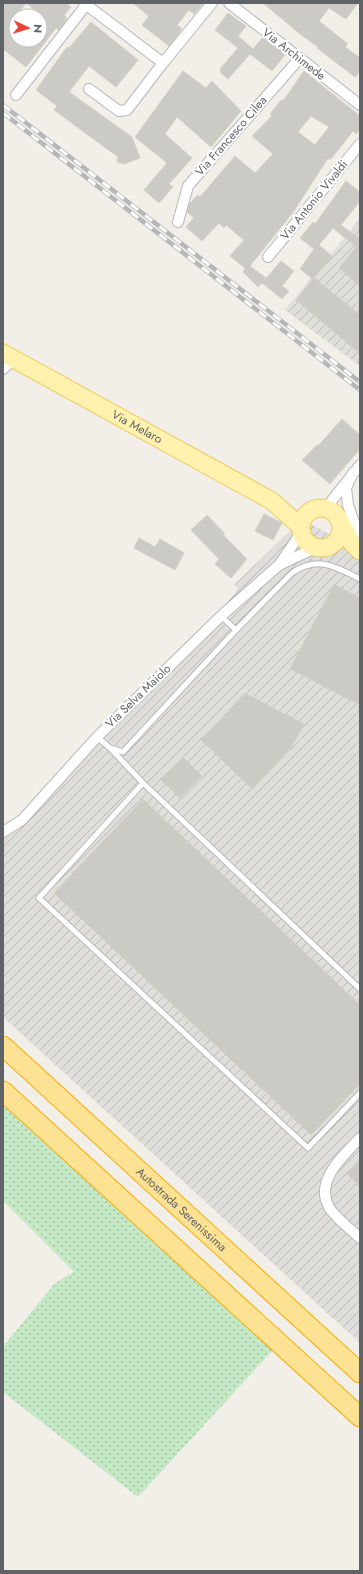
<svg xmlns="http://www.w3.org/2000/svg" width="363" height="1574" viewBox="0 0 363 1574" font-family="Jost,sans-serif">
	<defs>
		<pattern id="industrial-furrows" width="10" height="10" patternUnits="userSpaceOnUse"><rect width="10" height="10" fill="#e0deda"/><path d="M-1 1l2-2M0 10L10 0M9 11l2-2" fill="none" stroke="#b9b8b5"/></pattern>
		<pattern id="grass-dots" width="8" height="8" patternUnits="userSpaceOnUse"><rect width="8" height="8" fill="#c5e8c5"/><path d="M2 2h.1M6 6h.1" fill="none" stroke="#a3c0a4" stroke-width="1.8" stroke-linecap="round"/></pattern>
	</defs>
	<rect width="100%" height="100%" fill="#f1efe8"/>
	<!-- industrial -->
	<g fill="url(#industrial-furrows)">
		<polygon points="360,219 360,366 285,310"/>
		<polygon points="299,517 360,552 360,1343 3,1017 3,832 114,729 174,670 238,589 235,584 294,527"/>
	</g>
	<!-- grass -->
	<polygon fill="url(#grass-dots)" points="3,1102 274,1349 138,1497 3,1392 3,1347 55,1283 74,1272 3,1201"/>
	<!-- building -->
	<g fill="#cccac5" stroke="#d6d1c6" fill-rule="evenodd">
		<path d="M 3,3 L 66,3 L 71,7 L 64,15 L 67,18 L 59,30 L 56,28 L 26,67 L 3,49 ZM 26,3 L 40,14 L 40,40 L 16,40 L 16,16 Z"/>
		<polygon points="133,3 203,3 194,14 189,10 177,25 182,29 169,46 142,25 149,16"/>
		<polygon points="263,3 358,3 346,19 329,8 319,21 348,44 345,47 360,58 360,71 355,77 317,48 318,47 300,34"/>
		<polygon points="228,13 246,26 238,36 253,49 263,37 285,55 272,71 250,54 228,79 220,72 221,70 220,69 238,48 215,30"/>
		<polygon points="91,22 138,60 116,87 89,66 69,92 132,137 140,158 124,164 117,162 118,157 54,110 57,106 36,90 67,47 69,48"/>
		<polygon points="183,71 206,88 212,81 241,111 211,147 177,117 165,134 192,158 169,184 173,187 159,203 144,190 167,163 135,137"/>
		<path d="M 304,71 L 360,116 L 360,129 L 356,134 L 353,131 L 330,160 L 328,158 L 294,211 L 250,266 L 266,278 L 258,287 L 243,272 L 245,268 L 230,256 L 244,240 L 226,225 L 224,228 L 219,223 L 202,241 L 186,227 L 194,218 L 187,212 L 190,203 L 198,195 L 200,197 L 235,156 L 255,173 L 273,154 L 252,136 L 272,116 L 270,114 L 281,100 L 283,101 ZM 311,116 L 329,127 L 315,145 L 298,132 Z"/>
		<polygon points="346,181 360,192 360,201 341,225 360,239 360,286 339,268 356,247 333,228 319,245 332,256 314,278 360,315 360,354 296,300 313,279 300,269 314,249 300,238 313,222 315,224"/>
		<polygon points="281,261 294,271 282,286 289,291 282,299 262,283"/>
		<polygon points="342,419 360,435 360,449 330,484 302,460 317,445 318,446"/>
		<polygon points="264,514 282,523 273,540 255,531"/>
		<polygon points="207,515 225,534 223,535 247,559 231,578 215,564 219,559 191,530"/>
		<polygon points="139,538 155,547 160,539 184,553 175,570 134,548"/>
		<polygon points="334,584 360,598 360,705 290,669"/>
		<polygon points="245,693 304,724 290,750 252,789 201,740"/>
		<polygon points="183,757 202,776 180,798 161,780"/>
		<polygon points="143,799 360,1005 360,1084 311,1135 54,893"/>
		<polygon points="360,1160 360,1187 347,1174"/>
	</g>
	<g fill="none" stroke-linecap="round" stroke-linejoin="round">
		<!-- service casing -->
		<g stroke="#b5b8bc" stroke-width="7">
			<g id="service">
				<polyline points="221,616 236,630"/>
				<path d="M 97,737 L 110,748 L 123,752 L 236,630 L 292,573 C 318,555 336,567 360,579"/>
				<polyline points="111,749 143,783 360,989"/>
				<polyline points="143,783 39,898 308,1148 360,1093"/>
			</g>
		</g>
		<!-- minor casing -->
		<g stroke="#b5b8bc" stroke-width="12">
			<g id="minor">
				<polyline points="84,3 163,63 212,3"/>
				<polyline points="229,3 360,105"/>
				<polyline points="89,89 119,111 127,110 163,63"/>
				<polyline points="16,95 86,5"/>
				<polyline points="178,222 188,186 299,59"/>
				<polyline points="268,257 360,144"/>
				<polyline points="3,369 14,359"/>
				<polyline points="353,473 346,488 348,505 360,539"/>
				<polyline points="326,508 360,465"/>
				<polyline points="279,565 315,548"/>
				<polyline points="3,832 22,820 97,737 221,616 279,565 301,533"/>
				<path d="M 360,1138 C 344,1155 314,1181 329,1207 C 334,1217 352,1230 360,1238"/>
			</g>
		</g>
		<!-- primary casing -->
		<g stroke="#f2c960" stroke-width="19">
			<g id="primary">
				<path id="s1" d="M 3,353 L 272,501 L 301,527"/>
				<circle cx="321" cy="528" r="20"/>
				<polyline points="340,521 351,542 360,551"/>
			</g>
		</g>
		<!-- motorway casing -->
		<g stroke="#f9ab00" stroke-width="21">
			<g id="motorway">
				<path id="s2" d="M 3,1046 L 360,1373"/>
				<polyline points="3,1091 360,1417"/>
			</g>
		</g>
		<!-- service -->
		<use href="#service" stroke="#fff" stroke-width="5"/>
		<!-- minor -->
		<use href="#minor" stroke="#fff" stroke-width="10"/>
		<!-- primary -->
		<use href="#primary" stroke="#fff2af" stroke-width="17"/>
		<!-- motorway -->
		<use href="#motorway" stroke="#fde293" stroke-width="19"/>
		<!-- rail casing -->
		<g stroke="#b6b7b8" stroke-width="4.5">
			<g id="rail">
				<polyline points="3,105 360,382"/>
				<polyline points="3,113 360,390"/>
			</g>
		</g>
		<!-- rail -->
		<use href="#rail" stroke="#fff" stroke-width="3" stroke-dasharray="9" stroke-linecap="butt"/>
	</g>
	<g text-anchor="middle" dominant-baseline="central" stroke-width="4" stroke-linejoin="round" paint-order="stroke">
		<!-- street labels -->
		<g font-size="12" fill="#5f6368" stroke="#fff">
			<text transform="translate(294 54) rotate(38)">Via Archimede</text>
			<text transform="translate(231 136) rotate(-49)">Via Francesco Cilea</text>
			<text transform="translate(314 200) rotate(-51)">Via Antonio Vivaldi</text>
			<text stroke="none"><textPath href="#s1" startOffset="153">Via Melaro</textPath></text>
			<text transform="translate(138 696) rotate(-44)">Via Selva Maiolo</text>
			<text stroke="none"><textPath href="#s2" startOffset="242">Autostrada Serenissima</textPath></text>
		</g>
	</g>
	<!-- border -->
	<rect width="363" height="1574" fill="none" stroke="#5f6368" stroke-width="8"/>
	<!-- north arrow -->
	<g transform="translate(28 28) rotate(94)"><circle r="19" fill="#ffffff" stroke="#bfc1c3"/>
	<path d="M0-3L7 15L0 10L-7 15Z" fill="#ea4335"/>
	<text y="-6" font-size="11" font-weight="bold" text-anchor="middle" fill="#5f6368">N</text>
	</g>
</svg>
